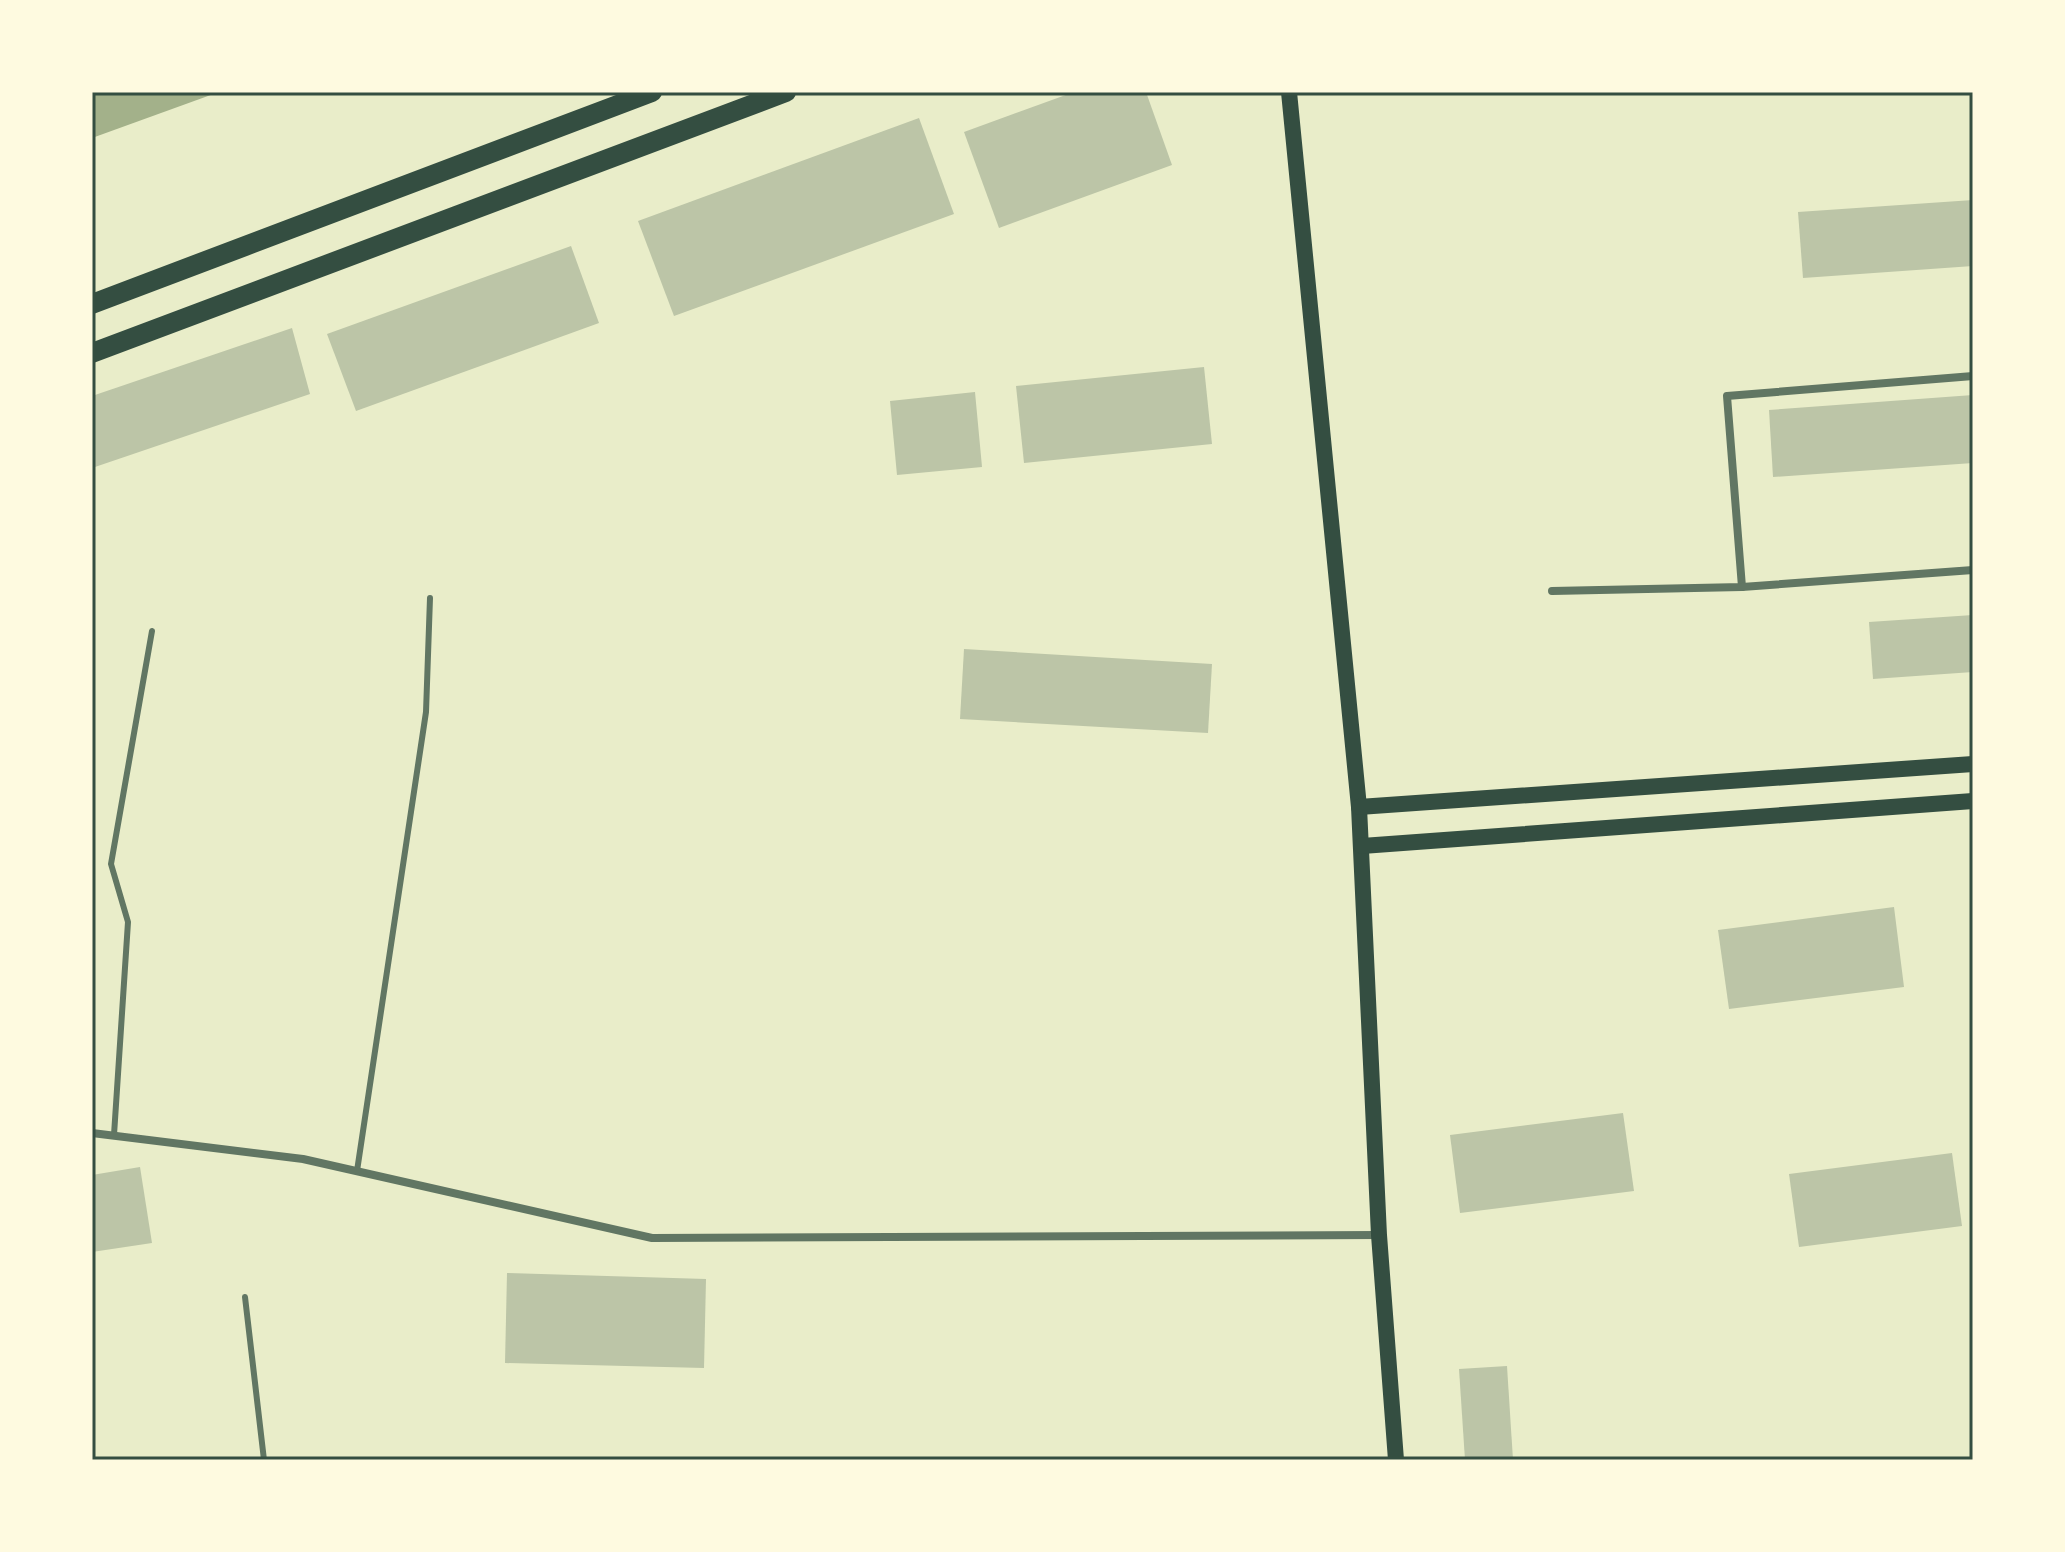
<svg xmlns="http://www.w3.org/2000/svg" width="2065" height="1552" viewBox="0 0 2065 1552" font-family="'Fira Sans',sans-serif">
	<rect width="100%" height="100%" fill="#e9edc9"/>
	<!-- water -->
	<polygon fill="#a3b18a" points="92,92 219,92 92,138"/>
	<!-- building -->
	<g fill="#bcc5a7">
		<polygon points="1074,92 1146,92 1172,165 999,228 964,132"/>
		<polygon points="919,118 954,214 674,316 638,221"/>
		<polygon points="1973,200 1973,266 1803,278 1798,212"/>
		<polygon points="571,246 599,323 356,411 327,334"/>
		<polygon points="292,328 310,394 92,468 92,396"/>
		<polygon points="1204,367 1212,444 1024,463 1016,386"/>
		<polygon points="975,392 982,467 897,475 890,401"/>
		<polygon points="1973,395 1973,463 1773,477 1769,410"/>
		<polygon points="1973,615 1973,672 1873,679 1869,622"/>
		<polygon points="964,649 1212,664 1208,733 960,719"/>
		<polygon points="1894,907 1904,987 1729,1009 1718,930"/>
		<polygon points="1623,1113 1634,1191 1460,1213 1450,1135"/>
		<polygon points="1952,1153 1962,1226 1799,1247 1789,1174"/>
		<polygon points="140,1167 152,1243 92,1252 92,1175"/>
		<polygon points="507,1273 706,1279 704,1368 505,1363"/>
		<polygon points="1507,1366 1513,1460 1465,1460 1459,1369"/>
	</g>
	<g fill="none" stroke-linecap="round" stroke-linejoin="round">
		<!-- service -->
		<g stroke="#617663" stroke-width="6">
			<polyline points="114,1135 128,922 111,864 152,631"/>
			<polyline points="357,1171 426,712 430,598"/>
			<polyline points="245,1297 264,1460"/>
		</g>
		<!-- minor -->
		<g stroke="#617663" stroke-width="8">
			<polyline points="1742,587 1727,396 1973,376"/>
			<polyline points="1552,591 1742,587 1973,570"/>
			<polyline points="92,1133 303,1159 652,1238 1378,1235"/>
		</g>
		<!-- secondary -->
		<g stroke="#344e41" stroke-width="16">
			<polyline points="1289,92 1359,807 1379,1235 1396,1460"/>
			<polyline points="1359,807 1973,764"/>
			<polyline points="1362,846 1973,801"/>
		</g>
		<!-- primary -->
		<g stroke="#344e41" stroke-width="20">
			<polyline points="92,304 652,92"/>
			<polyline points="92,353 786,92"/>
		</g>
	</g>
	<!-- border -->
	<rect width="2065" height="1552" fill="none" stroke="#fefae0" stroke-width="188"/>
	<rect x="94" y="94" width="1877" height="1364" fill="none" stroke="#344e41" stroke-width="3"/>
</svg>
